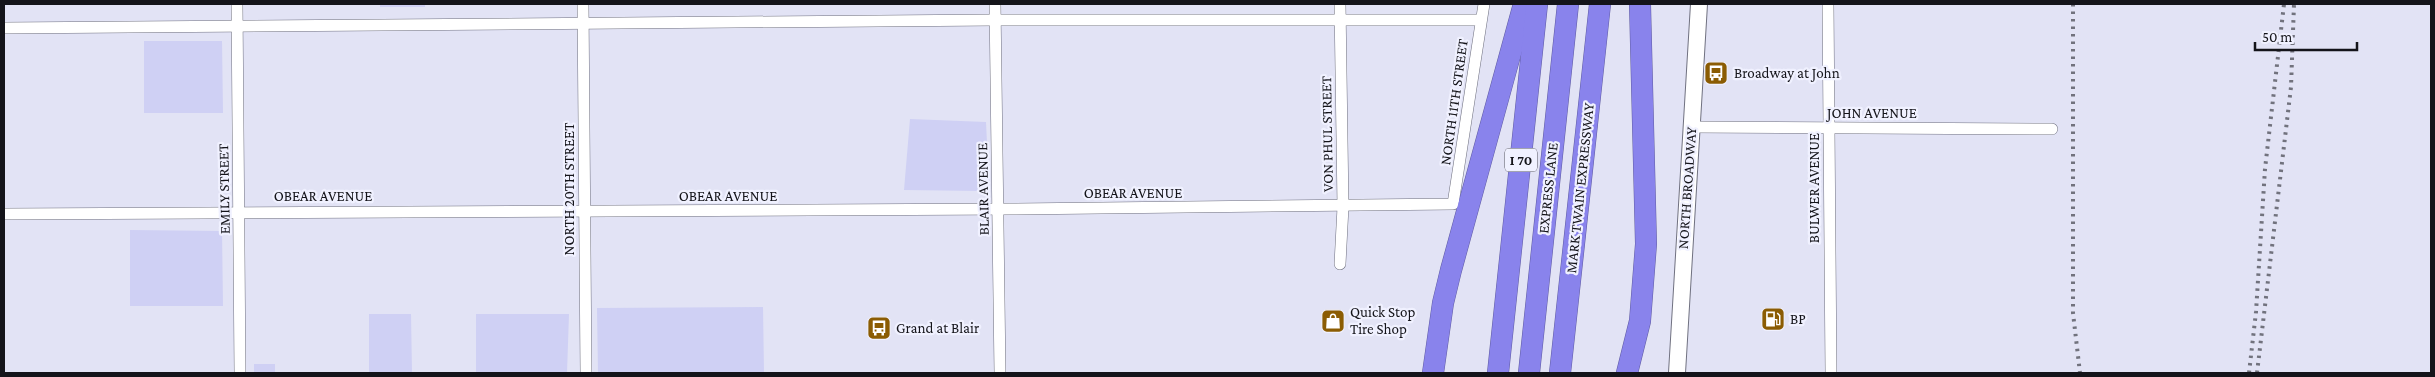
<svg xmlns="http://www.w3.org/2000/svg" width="2435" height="377" viewBox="0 0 2435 377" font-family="'Crimson Pro',serif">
	<rect width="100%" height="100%" fill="#e2e3f5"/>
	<!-- green -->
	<g fill="#cfd0f4">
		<rect x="380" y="4" width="45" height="3"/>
		<polygon points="144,41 222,41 223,113 144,113"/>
		<polygon points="910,119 986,122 989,185 982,184 981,191 904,190"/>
		<polygon points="130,230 222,231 223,306 130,306"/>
		<polygon points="763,307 764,373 598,373 597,308"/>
		<polygon points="369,314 411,314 412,373 369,373"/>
		<polygon points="476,314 569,314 567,373 476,373"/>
		<rect x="254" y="364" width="21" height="9"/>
	</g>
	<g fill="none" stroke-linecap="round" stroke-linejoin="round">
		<!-- street casing -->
		<g stroke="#6f707f" stroke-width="12">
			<g id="street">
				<polyline points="237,4 240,373"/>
				<polyline points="583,4 586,373"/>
				<polyline points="995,4 1000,373"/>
				<polyline points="1828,4 1831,373"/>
				<polyline points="4,28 995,20 1480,20"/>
				<polyline points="1691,127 2052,129"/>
				<polyline points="4,214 1010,209 1453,204 1484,4"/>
				<polyline points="1340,264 1343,207 1340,4"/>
			</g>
		</g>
		<!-- secondary casing -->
		<g stroke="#6f707f" stroke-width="18">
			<polyline id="secondary" points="1677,373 1699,4"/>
		</g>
		<!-- highway casing -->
		<g stroke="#605ca2" stroke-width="22">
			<g id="highway">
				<polyline points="1433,373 1443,303 1451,270 1524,4"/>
				<polyline points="1498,373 1537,4"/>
				<polyline points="1529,373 1568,4"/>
				<polyline points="1560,373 1600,4"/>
				<polyline points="1627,373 1640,321 1646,244 1640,4"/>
			</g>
		</g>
		<!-- street -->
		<use href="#street" stroke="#fff" stroke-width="11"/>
		<!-- secondary -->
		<use href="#secondary" stroke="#fff" stroke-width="16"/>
		<!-- highway -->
		<use href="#highway" stroke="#8983ec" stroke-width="21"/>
		<!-- rail -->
		<g stroke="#71727d" stroke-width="4" stroke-dasharray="2.5 5" stroke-linecap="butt">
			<polyline points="2073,4 2073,313 2080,373"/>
			<polyline points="2249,373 2256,312 2265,169 2284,4"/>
			<polyline points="2257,373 2291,87 2294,4"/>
		</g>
	</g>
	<!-- icons -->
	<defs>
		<g id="bus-square" transform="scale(1.25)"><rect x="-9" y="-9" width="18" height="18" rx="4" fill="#8b5c03" stroke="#f0f1ff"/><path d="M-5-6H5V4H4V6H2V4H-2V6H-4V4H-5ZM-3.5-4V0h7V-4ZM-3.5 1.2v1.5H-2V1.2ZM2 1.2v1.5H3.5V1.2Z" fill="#fff"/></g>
		<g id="fuel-square" transform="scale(1.25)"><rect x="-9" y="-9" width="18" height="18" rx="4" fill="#8b5c03" stroke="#f0f1ff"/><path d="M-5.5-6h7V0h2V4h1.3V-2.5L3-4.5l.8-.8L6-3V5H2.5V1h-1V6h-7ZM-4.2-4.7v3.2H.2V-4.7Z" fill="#fff"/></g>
		<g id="shop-square" transform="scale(1.25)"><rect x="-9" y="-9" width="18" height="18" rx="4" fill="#8b5c03" stroke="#f0f1ff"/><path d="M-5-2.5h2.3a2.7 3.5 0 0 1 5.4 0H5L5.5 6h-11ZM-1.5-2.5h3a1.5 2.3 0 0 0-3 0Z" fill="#fff"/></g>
	</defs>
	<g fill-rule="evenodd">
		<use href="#bus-square" x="1716" y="73"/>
		<use href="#fuel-square" x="1773" y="319"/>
		<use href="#shop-square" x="1333" y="321"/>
		<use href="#bus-square" x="879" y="328"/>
	</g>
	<g text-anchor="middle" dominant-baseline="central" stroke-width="4.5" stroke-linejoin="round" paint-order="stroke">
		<!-- shield labels -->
		<rect fill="#f0f1ff" stroke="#56565f" stroke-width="1" x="1505" y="148.5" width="32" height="23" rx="4"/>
		<g font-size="14" font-weight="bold" fill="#14141a">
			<text x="1521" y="160">I 70</text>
		</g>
		<!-- poi labels -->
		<g font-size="15" fill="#14141a" stroke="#f0f1ff" text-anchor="start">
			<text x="1734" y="73">Broadway at John</text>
			<text x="1350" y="312">Quick Stop<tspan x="1350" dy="17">Tire Shop</tspan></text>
			<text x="1790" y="319">BP</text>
			<text x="896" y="328">Grand at Blair</text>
		</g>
		<!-- street labels -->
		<g font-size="15" fill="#14141a" stroke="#f0f1ff">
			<text transform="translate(1454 102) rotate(-82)">NORTH 11TH STREET</text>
			<text x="1872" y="113">JOHN AVENUE</text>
			<text transform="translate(1327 134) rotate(-91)">VON PHUL STREET</text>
			<text transform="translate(1548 188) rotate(-84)">EXPRESS LANE</text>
			<text transform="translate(1580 188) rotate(-84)">MARK TWAIN EXPRESSWAY</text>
			<text transform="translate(1687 188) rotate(-86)">NORTH BROADWAY</text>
			<text transform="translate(1814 188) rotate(-90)">BULWER AVENUE</text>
			<text transform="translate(224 189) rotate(-91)">EMILY STREET</text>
			<text transform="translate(569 189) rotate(-90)">NORTH 20TH STREET</text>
			<text transform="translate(983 189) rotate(-91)">BLAIR AVENUE</text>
			<text x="1133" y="193">OBEAR AVENUE</text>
			<text x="323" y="196">OBEAR AVENUE</text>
			<text x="728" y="196">OBEAR AVENUE</text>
		</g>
	</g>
	<!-- border -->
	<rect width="2435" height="377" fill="none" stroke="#14141a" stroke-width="10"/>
	<!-- scale -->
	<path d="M2255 42v8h102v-8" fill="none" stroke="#14141a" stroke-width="2.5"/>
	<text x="2262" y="42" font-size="15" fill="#14141a" stroke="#f0f1ff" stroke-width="4" paint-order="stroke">50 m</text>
</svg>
